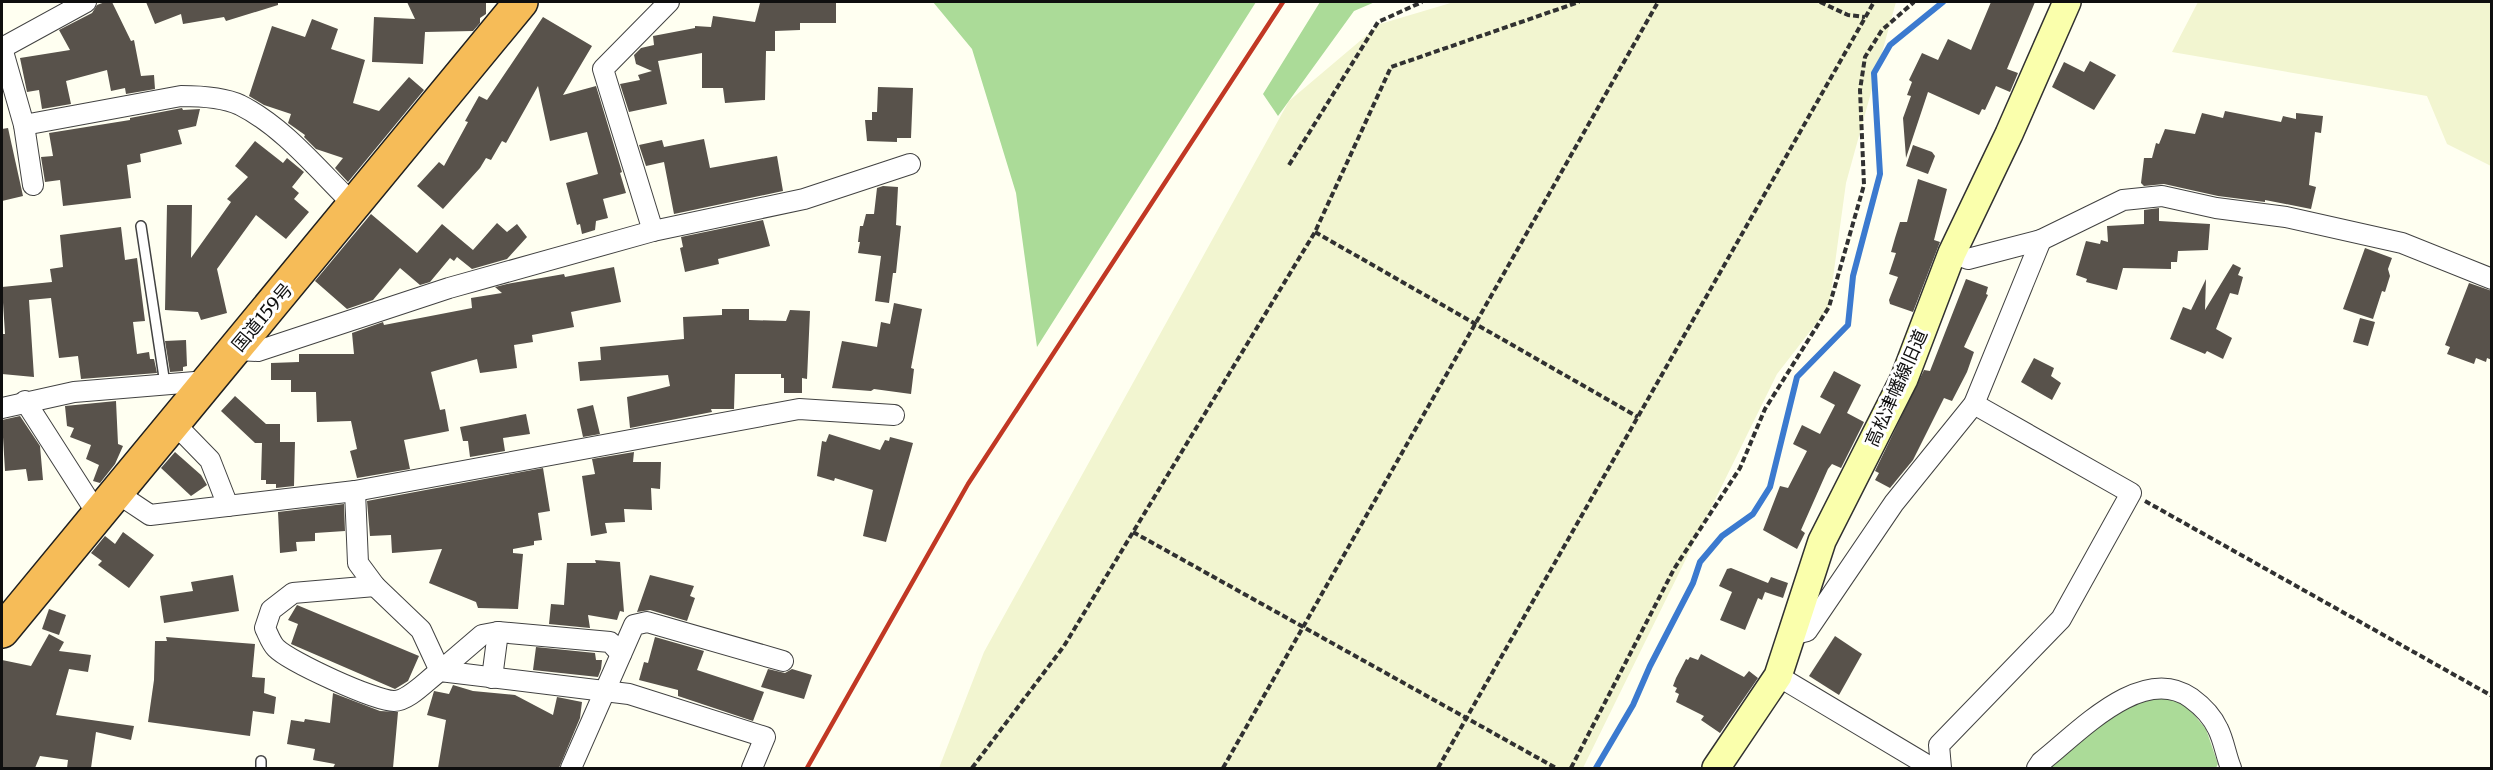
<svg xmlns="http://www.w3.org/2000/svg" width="2493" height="770" viewBox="0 0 2493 770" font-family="Merriweather,'Noto Sans JP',serif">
	<rect width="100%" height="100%" fill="#fffff1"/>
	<!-- farmland -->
	<g fill="#f2f5d0">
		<polygon points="1454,2 1896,2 1846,183 1829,307 1777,374 1583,768 939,768 984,652 1289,101 1380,24"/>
		<polygon points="2198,2 2491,2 2491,166 2447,144 2427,96 2172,52"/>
	</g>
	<!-- forest -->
	<g fill="#abdb98">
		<polygon points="933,2 1256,2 1037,347 1016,193 972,49"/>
		<polygon points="1320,2 1375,2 1354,11 1278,116 1263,94"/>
		<polygon points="2154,696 2184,703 2206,729 2218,764 2216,768 2045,768 2116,707"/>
	</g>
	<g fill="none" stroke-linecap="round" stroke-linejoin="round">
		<!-- stream -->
		<polyline stroke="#3b7acf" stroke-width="6" points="1596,768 1633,705 1650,666 1693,583 1700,562 1722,536 1753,514 1770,487 1797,377 1848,325 1853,276 1880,174 1874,73 1890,45 1943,2"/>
	</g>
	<!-- building -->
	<g fill="#58524b">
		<polygon points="105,2 112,2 131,41 134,40 141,76 154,75 155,89 126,94 125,88 111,91 107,70 66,81 71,104 42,109 39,90 27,92 20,58 70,50 59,30 92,13 97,5"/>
		<polygon points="146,2 278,2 278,5 226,21 224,17 183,24 181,14 155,24"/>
		<polygon points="407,2 486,2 486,14 480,18 480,23 473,31 425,32 423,64 372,62 374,17 415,19"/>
		<polygon points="836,2 836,23 800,23 800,30 775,31 775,51 766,51 765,100 725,103 723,88 702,88 702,53 658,61 667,104 629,112 620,84 640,80 638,75 652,71 636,64 634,55 641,48 654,45 653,36 695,28 695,26 711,27 713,16 755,22 760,3"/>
		<polygon points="1991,2 2035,2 2007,69 2018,73 2010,92 1996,86 1985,110 1982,109 1979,115 1928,92 1906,158 1903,118 1911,96 1907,95 1912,82 1909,80 1922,53 1938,60 1948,39 1971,50"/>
		<polygon points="543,17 592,46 563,95 596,86 622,172 620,173 626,193 603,199 608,218 596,221 595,230 582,234 580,224 577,225 566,183 598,174 587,132 550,141 538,86 506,143 502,141 491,160 486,158 480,168 443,209 417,186 439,162 444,166 468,122 465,121 479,96 487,100"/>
		<polygon points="312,19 338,29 331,49 365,60 353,103 379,111 409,77 424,90 348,182 335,168 343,158 316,149 304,137 305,135 288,123 291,114 264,105 249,96 272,26 305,37"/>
		<polygon points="2090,61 2116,75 2094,110 2052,87 2064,62 2084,72"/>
		<polygon points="878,87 913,88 911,138 897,138 897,142 867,141 865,120 872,120 872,112 877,112"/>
		<polygon points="182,108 183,110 200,109 196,126 178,130 182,144 140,154 141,162 127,165 131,198 63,206 60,180 45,182 41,157 53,156 49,133 130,120 130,118"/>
		<polygon points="2225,111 2281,122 2283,116 2296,119 2296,113 2323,116 2321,133 2315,132 2309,185 2316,187 2311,209 2265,200 2265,202 2218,196 2164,184 2144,186 2141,183 2144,158 2152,158 2156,143 2159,144 2165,129 2195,134 2202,113 2223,118"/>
		<polygon points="8,128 23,196 2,201 2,129"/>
		<polygon points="704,139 710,168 777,156 783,191 674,214 664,162 646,166 639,145 662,140 664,147"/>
		<polygon points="255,141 283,163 287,158 304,172 292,187 299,193 294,199 309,212 286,239 256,215 217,269 227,313 201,320 198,312 165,310 167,205 192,205 191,258 231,202 227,199 248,177 235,166"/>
		<polygon points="1913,145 1932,152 1935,156 1928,174 1906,166"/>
		<polygon points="1918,179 1947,189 1934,240 1940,242 1913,312 1890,304 1889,300 1898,277 1889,274 1896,253 1891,252 1895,238 1900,222 1907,222"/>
		<polygon points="883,186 898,187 896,225 901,226 896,273 893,273 889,303 875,301 881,256 858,253 860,242 858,242 860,226 863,226 866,214 874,214 877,188"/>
		<polygon points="2159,208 2159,221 2210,224 2208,250 2178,251 2177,262 2171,262 2171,269 2123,268 2117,290 2086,282 2087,279 2076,275 2086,241 2100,244 2101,240 2108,242 2107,226 2144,224 2144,210"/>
		<polygon points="371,214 417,253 442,224 473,250 497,223 507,232 517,224 527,237 507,259 472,269 457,257 454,261 450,258 430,282 420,285 400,268 373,300 347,309 315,281"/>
		<polygon points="763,220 770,246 718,259 719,264 685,272 680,248 683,247 681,237"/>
		<polygon points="121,227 125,260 137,258 145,321 133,322 137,354 149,352 150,359 154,359 157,373 81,379 78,356 59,358 51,298 29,300 34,377 2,374 2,334 5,334 2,287 52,282 50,269 63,267 60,235"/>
		<polygon points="2365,248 2392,258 2388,269 2390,276 2385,292 2382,291 2373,319 2343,309"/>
		<polygon points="2233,264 2241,268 2238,275 2243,277 2238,295 2230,293 2216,329 2232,338 2223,359 2207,351 2205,354 2170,339 2183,307 2191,310 2206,279 2205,310"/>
		<polygon points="614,267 621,302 571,312 574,327 532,335 533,342 514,345 517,368 480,373 477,359 431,372 440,410 445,409 449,431 404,440 410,469 357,478 350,451 357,449 351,421 317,422 316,392 291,392 291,380 271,380 271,363 299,362 299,354 354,354 352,333 383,322 384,325 472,308 471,298 502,293 495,287 507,284 564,274 565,277"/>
		<polygon points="1966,279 1988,287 1986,294 1988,295 1964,347 1974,352 1967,372 1952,401 1944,398 1913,460 1890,488 1875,480 1879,473 1875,471 1924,370 1930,371"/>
		<polygon points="2469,283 2492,291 2492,360 2487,358 2486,362 2476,358 2474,364 2447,354 2450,347 2445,345"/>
		<polygon points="894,303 922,309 911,368 914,369 911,394 874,389 871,391 832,388 842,341 877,347 881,322 890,324"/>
		<polygon points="722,309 749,309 749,320 786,321 790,310 810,311 807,379 802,378 802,393 784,393 784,378 781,378 781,374 735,374 734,409 711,409 712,412 630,428 627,397 670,386 668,375 580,381 578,362 601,360 600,347 684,339 683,317 722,315"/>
		<polygon points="2360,318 2375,322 2368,346 2353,342"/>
		<polygon points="186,340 187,366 183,367 183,371 170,372 165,341"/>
		<polygon points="2034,358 2054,368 2051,376 2061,383 2052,400 2021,382"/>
		<polygon points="1834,371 1861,385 1847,413 1864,422 1841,468 1832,464 1828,469 1801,530 1805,533 1797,549 1763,530 1780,486 1788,488 1807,451 1793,444 1802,425 1820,434 1835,405 1820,397"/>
		<polygon points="235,396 266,424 280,424 280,442 295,442 294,486 276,488 276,484 266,484 266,480 261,480 262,443 255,443 221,411"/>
		<polygon points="116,401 118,444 123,446 115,464 100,483 93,481 99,465 86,459 91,445 70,437 74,428 67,426 65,406"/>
		<polygon points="593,405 600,434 583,437 577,409"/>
		<polygon points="526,414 530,434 503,438 505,451 470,457 468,441 463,441 460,427"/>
		<polygon points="20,416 40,446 43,480 28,481 26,469 5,471 2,420"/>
		<polygon points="829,434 880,450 885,440 889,441 890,437 913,443 886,542 863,536 873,490 835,478 834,481 817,476 822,441 826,442"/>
		<polygon points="175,452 201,475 207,485 191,496 161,468"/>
		<polygon points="634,452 633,462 661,462 660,489 651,488 652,510 624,509 625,522 605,523 607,533 591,536 582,476 595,474 592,459"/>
		<polygon points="543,468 550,511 538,513 542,540 534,541 534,545 513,549 513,553 523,554 518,609 478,608 476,602 429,583 442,549 392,553 391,535 370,536 367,501"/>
		<polygon points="344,504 345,531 315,533 315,541 296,542 297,551 280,553 278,512"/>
		<polygon points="123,532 154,555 129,588 98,565 102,561 91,553 105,536 115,544"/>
		<polygon points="595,560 620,562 624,612 620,611 617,620 588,615 590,628 549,624 551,604 564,605 567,563 596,563"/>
		<polygon points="1731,568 1768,583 1771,577 1788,583 1783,598 1765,592 1762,600 1758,598 1745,630 1720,620 1732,592 1719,586 1727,569"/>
		<polygon points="233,575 239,611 164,623 160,596 193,591 191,582"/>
		<polygon points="650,575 694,586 690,596 695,598 687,621 650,610 637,612"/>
		<polygon points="297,605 419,656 408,681 395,689 291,644 298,624 288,620"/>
		<polygon points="49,609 66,615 59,635 42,629"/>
		<polygon points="49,634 64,642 59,651 91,655 88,672 69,669 56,715 134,726 131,740 96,732 91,768 67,768 68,760 40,756 35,768 2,768 2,660 31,666"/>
		<polygon points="1835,636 1862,654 1839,695 1809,676"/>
		<polygon points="166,637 255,644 252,677 265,678 264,693 276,697 274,714 253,711 250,736 148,722 154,680 155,641 167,641"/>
		<polygon points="655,637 704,651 697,670 764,692 753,721 678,696 678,690 639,680 644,662 648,663"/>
		<polygon points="536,647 595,653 596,660 602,660 601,669 598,677 533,670"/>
		<polygon points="1701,654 1744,677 1749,671 1758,678 1720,733 1701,720 1704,716 1676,702 1679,694 1675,692 1677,688 1673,686 1676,678 1686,659 1688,660 1690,657 1698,660"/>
		<polygon points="768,669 785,673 792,669 812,675 804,699 761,687"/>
		<polygon points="453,685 473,691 515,695 553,715 557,697 582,702 580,718 559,768 438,768 446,720 427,715 434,691 449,694"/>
		<polygon points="333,693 380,711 398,712 393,768 333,768 335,764 313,760 315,749 287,744 291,720 304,722 305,719 330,723"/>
	</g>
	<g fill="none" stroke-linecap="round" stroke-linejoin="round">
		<!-- lane casing -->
		<g stroke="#424242" stroke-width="12">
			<g id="lane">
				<polyline points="141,226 165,384"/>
				<polyline points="261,768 261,761"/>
			</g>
		</g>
		<!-- street casing -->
		<g stroke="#424242" stroke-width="22">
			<g id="street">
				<polyline points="2,48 24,125 33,185"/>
				<polyline points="2,48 86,2"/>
				<path d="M 24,125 L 181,96 C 199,96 223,97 240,105 C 284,127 319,171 354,205"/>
				<polyline points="653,231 603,69 669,2"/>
				<polyline points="1952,253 1968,259 2041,240 2123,200 2162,196 2216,208 2286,217 2402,243 2492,279"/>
				<polyline points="236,350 258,351 449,288 653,231 804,199 910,164"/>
				<polyline points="25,401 98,515"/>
				<polyline points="2,408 74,392 207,381"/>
				<polyline points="173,422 210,460 228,506"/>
				<polyline points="355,491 358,563 375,586 421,630 440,671 482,635 498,632"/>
				<polyline points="117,493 150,515 355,491 799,409 894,415"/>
				<path d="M 375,586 L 293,593 L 271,610 L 265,628 C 268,634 271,643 276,648 C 290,662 375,701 394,701 C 409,701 428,679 440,671 L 629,694 L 765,737 L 752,768"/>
				<polyline points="1791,635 1807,631 1894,503 1974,404 2041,240"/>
				<polyline points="1778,676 1932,768"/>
				<polyline points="492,678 498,632 610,642 621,654"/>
				<polyline points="571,768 634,625 647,622 783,661"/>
				<polyline points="1941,768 1939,745 2061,619 2131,493 1974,404"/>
				<path d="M 2037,768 L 2041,762 C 2078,733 2142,663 2191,698 C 2202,706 2212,716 2218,729 C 2224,741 2226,756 2231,768"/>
			</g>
		</g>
		<!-- secondary casing -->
		<g stroke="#313131" stroke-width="30">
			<polyline id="secondary" points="1716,768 1778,676 1822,541 1904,379 1952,253 2009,134 2067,2"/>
		</g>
		<!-- highway casing -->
		<g stroke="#202020" stroke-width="36">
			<polyline id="highway" points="2,631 521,2"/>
		</g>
		<!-- path -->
		<g stroke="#313131" stroke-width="4" stroke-dasharray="6 3" stroke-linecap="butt">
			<polyline points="1820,2 1848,15 1865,17"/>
			<polyline points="1289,165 1378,22 1422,2"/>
			<polyline points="1315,232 1638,417"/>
			<polyline points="2145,501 2492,696"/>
			<polyline points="1133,532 1556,768"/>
			<polyline points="972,768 1064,646 1315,232 1391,67 1579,2"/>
			<polyline points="1223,768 1658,2"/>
			<polyline points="1438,768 1874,2"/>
			<polyline points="1571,768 1674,569 1740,468 1765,409 1829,307 1864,185 1860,90 1865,57 1882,30 1914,2"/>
		</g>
		<!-- lane -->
		<use href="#lane" stroke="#fff" stroke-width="9"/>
		<!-- street -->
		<use href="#street" stroke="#fff" stroke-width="20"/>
		<!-- secondary -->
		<use href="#secondary" stroke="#faffac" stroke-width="27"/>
		<!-- highway -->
		<use href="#highway" stroke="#f6bc58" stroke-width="33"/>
		<!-- rail -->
		<polyline stroke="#c13824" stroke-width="4.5" points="807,768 968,484 1283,2"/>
	</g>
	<g text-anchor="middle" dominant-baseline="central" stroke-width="6" stroke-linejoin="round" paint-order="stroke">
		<!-- street labels -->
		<g font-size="18" fill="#0f0f0f" stroke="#fff">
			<text transform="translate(262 317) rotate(-50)">国道159号</text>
			<text transform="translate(1896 388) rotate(-66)">高松津幡線旧道</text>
		</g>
	</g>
	<!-- border -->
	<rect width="2493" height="770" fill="none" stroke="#0f0f0f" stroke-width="6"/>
</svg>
